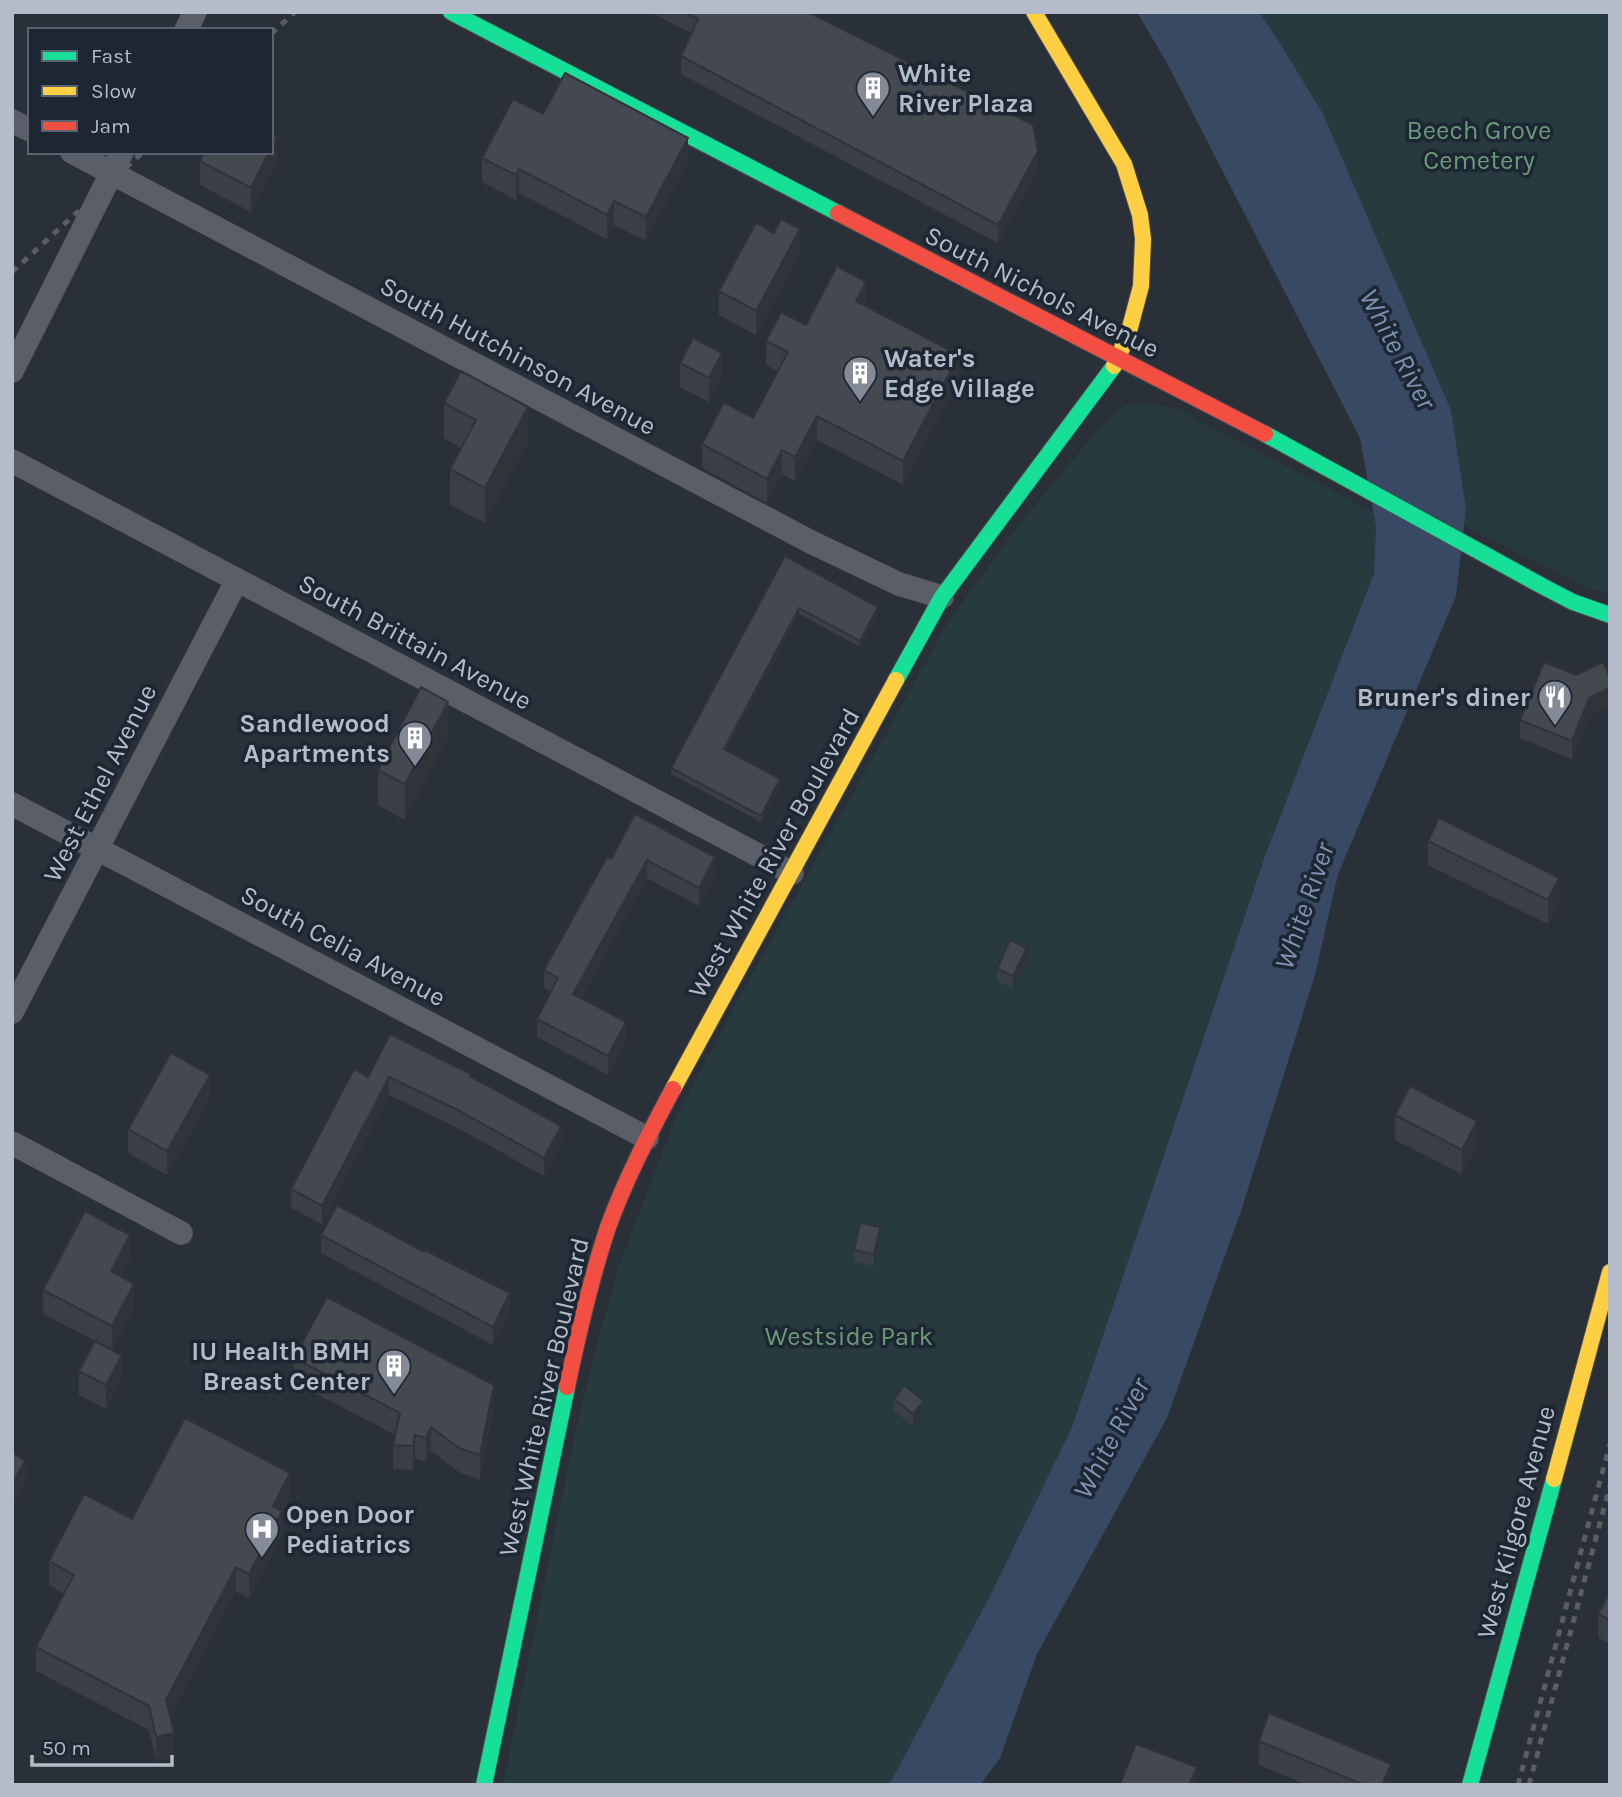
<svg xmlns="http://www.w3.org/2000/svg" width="1622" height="1797" viewBox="0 0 1622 1797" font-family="Karla,sans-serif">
	<rect width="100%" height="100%" fill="#2a3038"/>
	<!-- green -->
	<g fill="#273a3e">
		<polygon points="1259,12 1610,12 1610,593 1587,588 1465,526 1466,509 1451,410 1327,125 1278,40"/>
		<polygon points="1153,404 1175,408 1377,514 1374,573 1266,853 1072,1427 991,1594 889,1785 503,1785 574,1439 597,1344 619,1265 677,1115 738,1000 950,619 1026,516 1101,426 1126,405"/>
	</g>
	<!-- water -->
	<polygon fill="#384963" points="1137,12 1259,12 1278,40 1323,114 1451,410 1466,509 1456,596 1338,874 1315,975 1242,1208 1167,1418 1037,1654 1000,1758 980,1785 889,1785 991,1594 1072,1427 1266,853 1374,573 1376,526 1360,438 1168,65"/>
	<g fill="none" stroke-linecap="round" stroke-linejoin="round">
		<!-- street casing -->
		<g stroke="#484c53" stroke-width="24">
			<g id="street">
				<polyline points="186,30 195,12"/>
				<polyline points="12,121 30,130"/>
				<polyline points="72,152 811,542 899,584 942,597"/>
				<polyline points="12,371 122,152"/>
				<polyline points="12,461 792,873"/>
				<polyline points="12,804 647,1138"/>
				<polyline points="12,1012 237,580"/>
				<polyline points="12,1143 181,1233"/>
			</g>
		</g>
		<!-- fast casing -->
		<g stroke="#484c53" stroke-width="18">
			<g id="fast">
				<polyline points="451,12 838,213"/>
				<polyline points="1265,434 1544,587 1573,602 1610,615"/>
				<polyline points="896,680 942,597 1114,366"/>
				<polyline points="484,1785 567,1387"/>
				<polyline points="1470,1785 1554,1479"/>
			</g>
		</g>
		<!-- slow casing -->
		<g stroke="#484c53" stroke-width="18">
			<g id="slow">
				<polyline points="1034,12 1124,164 1140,215 1143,239 1141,286 1128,335 1114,366"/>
				<polyline points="673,1089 896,680"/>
				<polyline points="1554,1479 1610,1272"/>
			</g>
		</g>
		<!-- jam casing -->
		<g stroke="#484c53" stroke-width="18">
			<g id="jam">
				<polyline points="838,213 1265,434"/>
				<path d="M 567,1387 C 578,1334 590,1282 607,1230 C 624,1182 649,1134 673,1089"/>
			</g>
		</g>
		<!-- street -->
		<use href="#street" stroke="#5a5e66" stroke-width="23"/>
		<!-- fast -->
		<use href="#fast" stroke="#16e098" stroke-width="16"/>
		<!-- slow -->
		<use href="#slow" stroke="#ffcf43" stroke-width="16"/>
		<!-- jam -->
		<use href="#jam" stroke="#f24e42" stroke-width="16"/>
		<!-- rail -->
		<g stroke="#595d64" stroke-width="5" stroke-dasharray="7 7" stroke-linecap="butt">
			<polyline points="271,34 295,12"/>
			<polyline points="12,272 143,152"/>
			<polyline points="1518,1785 1610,1444"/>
			<polyline points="1529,1785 1610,1486"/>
		</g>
	</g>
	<!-- wall -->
	<g fill="#3a3f45">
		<polygon points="650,12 808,12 1038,169 998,243 681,74 681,56 691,33"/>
		<polygon points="543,114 688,162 646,241 614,225 607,239 519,193 516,200 482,182 482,158"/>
		<polygon points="200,161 277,161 251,212 200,185"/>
		<polygon points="800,254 756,335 719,315 719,291"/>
		<polygon points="866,306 959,379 903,485 817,440 795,481 782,474 767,503 702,468 702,444 753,418 778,371 766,365 766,341 806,325"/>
		<polygon points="680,363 722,377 709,402 680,387"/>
		<polygon points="444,403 528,443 485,523 450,505 450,469 461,448 444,438"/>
		<polygon points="785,556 878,613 860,647 799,614 726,750 780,785 761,822 671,774 671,768"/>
		<polygon points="1576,675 1610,677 1610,706 1589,716 1572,759 1520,738 1520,720"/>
		<polygon points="448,737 405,820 378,805 378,770"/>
		<polygon points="635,814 715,875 699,906 647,878 581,998 626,1040 608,1075 537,1037 537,1019 551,992 544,988 544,970 611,859"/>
		<polygon points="1428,841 1559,903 1548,924 1428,865"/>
		<polygon points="1027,960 1013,988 997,981 997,969"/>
		<polygon points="368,1077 471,1077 561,1144 544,1176 454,1126 389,1095 322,1224 291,1208 291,1189"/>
		<polygon points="210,1099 167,1175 128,1153 128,1129"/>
		<polygon points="1395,1115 1477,1145 1462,1174 1395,1140"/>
		<polygon points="321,1235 510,1311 493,1345 321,1253"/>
		<polygon points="880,1239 874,1266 854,1262 854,1250"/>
		<polygon points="130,1259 121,1276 134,1308 112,1350 122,1379 106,1409 79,1395 79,1371 95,1341 43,1314 43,1290"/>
		<polygon points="294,1358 494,1410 480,1480 459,1472 431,1451 426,1462 415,1459 413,1470 393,1469 393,1445 395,1435 294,1382"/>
		<polygon points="894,1399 924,1413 913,1426 894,1411"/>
		<polygon points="290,1497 282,1513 282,1535 249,1598 236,1591 170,1717 174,1757 156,1761 149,1730 36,1671 36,1647 64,1594 49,1585 49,1561 132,1519"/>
		<polygon points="1610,1592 1610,1644 1598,1638 1598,1614"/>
		<polygon points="1259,1741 1391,1785 1307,1785 1259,1765"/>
	</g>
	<!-- shaded-wall -->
	<g fill="#303338">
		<polygon points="277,137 277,161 251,212 251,188 269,152 271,152 271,148"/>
		<polygon points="688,138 688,162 646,241 646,217"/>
		<polygon points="1038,151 1038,169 998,243 998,225"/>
		<polygon points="519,169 519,193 516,200 516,175"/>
		<polygon points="614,201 614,225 607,239 607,215"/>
		<polygon points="800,229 800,254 756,335 756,311"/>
		<polygon points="866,282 866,306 856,301"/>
		<polygon points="722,353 722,377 709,402 709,378"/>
		<polygon points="959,355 959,379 903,485 903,461"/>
		<polygon points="528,407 528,443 485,523 485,488"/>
		<polygon points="817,416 817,440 795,481 795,457"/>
		<polygon points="782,450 782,474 767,503 767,479"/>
		<polygon points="878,607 878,613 860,647 860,641"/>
		<polygon points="799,608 799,614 724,755 724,749"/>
		<polygon points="1610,688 1610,706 1589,716 1572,759 1572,741 1589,698"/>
		<polygon points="448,702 448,737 405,820 405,784"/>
		<polygon points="780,779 780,785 761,822 761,816"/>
		<polygon points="715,857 715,875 699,906 699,888"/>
		<polygon points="647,860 647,878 573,1012 573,994"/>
		<polygon points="1559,878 1559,903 1548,924 1548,900"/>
		<polygon points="1027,948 1027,960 1013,988 1013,976"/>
		<polygon points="626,1022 626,1040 608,1075 608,1056"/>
		<polygon points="210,1075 210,1099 167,1175 167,1151"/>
		<polygon points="389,1077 389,1095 322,1224 322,1206"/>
		<polygon points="1477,1121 1477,1145 1462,1174 1462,1150"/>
		<polygon points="561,1126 561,1144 544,1176 544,1158"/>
		<polygon points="880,1227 880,1239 874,1266 874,1254"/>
		<polygon points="130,1235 130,1259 111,1295 111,1271"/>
		<polygon points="134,1284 134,1308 112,1350 112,1326"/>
		<polygon points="510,1293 510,1311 493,1345 493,1327"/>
		<polygon points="122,1355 122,1379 106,1409 106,1385"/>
		<polygon points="494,1385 494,1410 480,1480 480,1455"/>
		<polygon points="924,1401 924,1413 913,1426 913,1414"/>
		<polygon points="431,1427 431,1451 426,1462 426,1438"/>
		<polygon points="415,1435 415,1459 413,1470 413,1446"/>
		<polygon points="25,1461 25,1485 12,1508 12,1484"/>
		<polygon points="290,1473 290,1497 282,1513 282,1535 249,1598 249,1574 273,1506"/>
		<polygon points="236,1567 236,1591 166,1725 166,1700"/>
		<polygon points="174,1733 174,1757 156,1761 156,1737"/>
		<polygon points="1391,1764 1391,1785 1382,1785"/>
		<polygon points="1197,1767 1197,1785 1189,1785"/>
	</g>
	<!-- building -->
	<g fill="#444950" stroke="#303338" stroke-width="2">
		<polygon points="685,12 808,12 1033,125 1038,151 998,225 681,56 698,19"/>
		<polygon points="565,73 688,138 646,217 614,201 607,215 519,169 516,175 482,158 513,99 543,114"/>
		<polygon points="271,134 277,137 271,148"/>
		<polygon points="204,152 269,152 251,188 200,161"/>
		<polygon points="781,219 800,229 756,311 719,291 756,223 774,233"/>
		<polygon points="837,266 866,282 856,301 959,355 903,461 817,416 795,457 782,450 767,479 702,444 724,402 753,418 788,352 766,341 781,312 806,325"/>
		<polygon points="693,338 722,353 709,378 680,363"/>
		<polygon points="461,371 528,407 485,488 450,469 476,420 444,403"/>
		<polygon points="785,556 878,607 860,641 799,608 724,749 780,779 761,816 671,768"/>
		<polygon points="1544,662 1576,675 1603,662 1610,677 1610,688 1589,698 1572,741 1520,720"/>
		<polygon points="421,687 448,702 405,784 378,770"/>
		<polygon points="635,814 715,857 699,888 647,860 573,994 626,1022 608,1056 537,1019 558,978 544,970 607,857 611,859"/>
		<polygon points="1439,818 1559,878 1548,900 1428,841"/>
		<polygon points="1010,940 1027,948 1013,976 997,969"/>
		<polygon points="390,1034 471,1074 470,1076 561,1126 544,1158 454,1108 389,1077 322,1206 291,1189 354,1069 368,1077"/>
		<polygon points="171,1053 210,1075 167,1151 128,1129"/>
		<polygon points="1410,1086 1477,1121 1462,1150 1395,1115"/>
		<polygon points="337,1205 424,1252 425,1250 510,1293 493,1327 321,1235"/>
		<polygon points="85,1211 130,1235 111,1271 134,1284 112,1326 43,1290"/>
		<polygon points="860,1223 880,1227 874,1254 854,1250"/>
		<polygon points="327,1297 494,1385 480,1455 459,1448 431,1427 426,1438 415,1435 413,1446 393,1445 400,1413 294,1358"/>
		<polygon points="95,1341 122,1355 106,1385 79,1371"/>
		<polygon points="904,1385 924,1401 913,1414 894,1399"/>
		<polygon points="185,1418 290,1473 273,1506 282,1511 249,1574 236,1567 166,1700 174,1733 156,1737 149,1706 36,1647 74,1575 49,1561 84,1494 132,1519"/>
		<polygon points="12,1452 25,1461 12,1484"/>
		<polygon points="1610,1592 1610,1620 1598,1614"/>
		<polygon points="1269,1713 1391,1764 1382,1785 1364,1785 1259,1741"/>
		<polygon points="1136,1744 1197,1767 1189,1785 1120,1785"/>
		<polygon points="1240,1781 1248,1785 1238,1785"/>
	</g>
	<!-- icons -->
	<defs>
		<g id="building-pin" transform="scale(1.75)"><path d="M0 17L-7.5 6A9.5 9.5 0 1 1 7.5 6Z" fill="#848b96" stroke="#1d2633"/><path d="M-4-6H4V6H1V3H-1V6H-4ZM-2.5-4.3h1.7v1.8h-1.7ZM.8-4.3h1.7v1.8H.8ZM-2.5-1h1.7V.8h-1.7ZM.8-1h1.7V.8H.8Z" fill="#fff"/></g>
		<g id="restaurant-pin" transform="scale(1.75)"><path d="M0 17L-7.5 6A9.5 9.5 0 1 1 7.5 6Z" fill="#848b96" stroke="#1d2633"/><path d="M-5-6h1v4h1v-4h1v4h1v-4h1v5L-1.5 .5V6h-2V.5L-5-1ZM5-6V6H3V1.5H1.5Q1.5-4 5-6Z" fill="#fff"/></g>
		<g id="hospital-pin" transform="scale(1.75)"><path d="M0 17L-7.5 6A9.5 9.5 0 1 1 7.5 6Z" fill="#848b96" stroke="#1d2633"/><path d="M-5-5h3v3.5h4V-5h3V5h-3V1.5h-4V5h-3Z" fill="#fff"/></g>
	</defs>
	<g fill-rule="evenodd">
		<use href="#building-pin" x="873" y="88"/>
		<use href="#building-pin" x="860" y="373"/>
		<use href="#restaurant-pin" x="1555" y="697"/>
		<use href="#building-pin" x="415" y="738"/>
		<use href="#building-pin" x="394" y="1366"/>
		<use href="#hospital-pin" x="262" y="1529"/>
	</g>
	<g text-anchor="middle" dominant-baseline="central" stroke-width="7" stroke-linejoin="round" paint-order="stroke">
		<!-- poi labels -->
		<g font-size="26" font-weight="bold" fill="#b4bcc9" stroke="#1d2633" text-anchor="start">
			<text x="898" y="73">White<tspan x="898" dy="30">River Plaza</tspan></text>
			<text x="884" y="358">Water's<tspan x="884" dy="30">Edge Village</tspan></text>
			<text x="1530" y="697" text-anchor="end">Bruner's diner</text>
			<text x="390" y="723" text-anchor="end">Sandlewood<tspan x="390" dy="30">Apartments</tspan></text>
			<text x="370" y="1351" text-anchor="end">IU Health BMH<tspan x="370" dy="30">Breast Center</tspan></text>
			<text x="286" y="1514">Open Door<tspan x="286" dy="30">Pediatrics</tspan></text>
		</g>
		<!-- park labels -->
		<g font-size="26" fill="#6b9a76" stroke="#1d2633">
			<text x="1479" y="130">Beech Grove<tspan x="1479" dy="30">Cemetery</tspan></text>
			<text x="849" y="1336">Westside Park</text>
		</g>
		<!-- street labels -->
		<g font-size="26" fill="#b4bcc9" stroke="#1d2633">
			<text transform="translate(1042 292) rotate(27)">South Nichols Avenue</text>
			<text transform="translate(518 356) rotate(28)">South Hutchinson Avenue</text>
			<text transform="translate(415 642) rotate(28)">South Brittain Avenue</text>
			<text transform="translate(100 783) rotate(-63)">West Ethel Avenue</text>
			<text transform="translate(774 853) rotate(-61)">West White River Boulevard</text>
			<text transform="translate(343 946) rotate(28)">South Celia Avenue</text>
			<text transform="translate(544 1397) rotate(-77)">West White River Boulevard</text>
			<text transform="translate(1516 1522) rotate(-75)">West Kilgore Avenue</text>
		</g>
		<!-- water labels -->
		<g font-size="28" font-style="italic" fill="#7c92b1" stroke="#1d2633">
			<text transform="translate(1398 349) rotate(62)">White River</text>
			<text transform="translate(1304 906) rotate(-71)">White River</text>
			<text transform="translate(1111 1438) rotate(-62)">White River</text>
		</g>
	</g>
	<!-- border -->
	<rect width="1622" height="1797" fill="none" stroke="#b4bcc9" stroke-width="28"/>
	<!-- legend -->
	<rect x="28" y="28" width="245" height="126" fill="#1d2633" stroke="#59626f" stroke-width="2"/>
	<rect x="42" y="51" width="35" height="10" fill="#16e098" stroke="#59626f" stroke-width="2"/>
	<text x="91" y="63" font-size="21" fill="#b4bcc9">Fast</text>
	<rect x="42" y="86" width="35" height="10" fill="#ffcf43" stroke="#59626f" stroke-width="2"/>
	<text x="91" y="98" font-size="21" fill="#b4bcc9">Slow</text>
	<rect x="42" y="121" width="35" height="10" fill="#f24e42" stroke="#59626f" stroke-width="2"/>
	<text x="91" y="133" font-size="21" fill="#b4bcc9">Jam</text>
	<!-- scale -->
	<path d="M32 1755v10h140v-10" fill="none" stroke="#b4bcc9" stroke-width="3.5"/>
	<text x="42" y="1755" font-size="21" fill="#b4bcc9" stroke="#1d2633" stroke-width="5" paint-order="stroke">50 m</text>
</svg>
